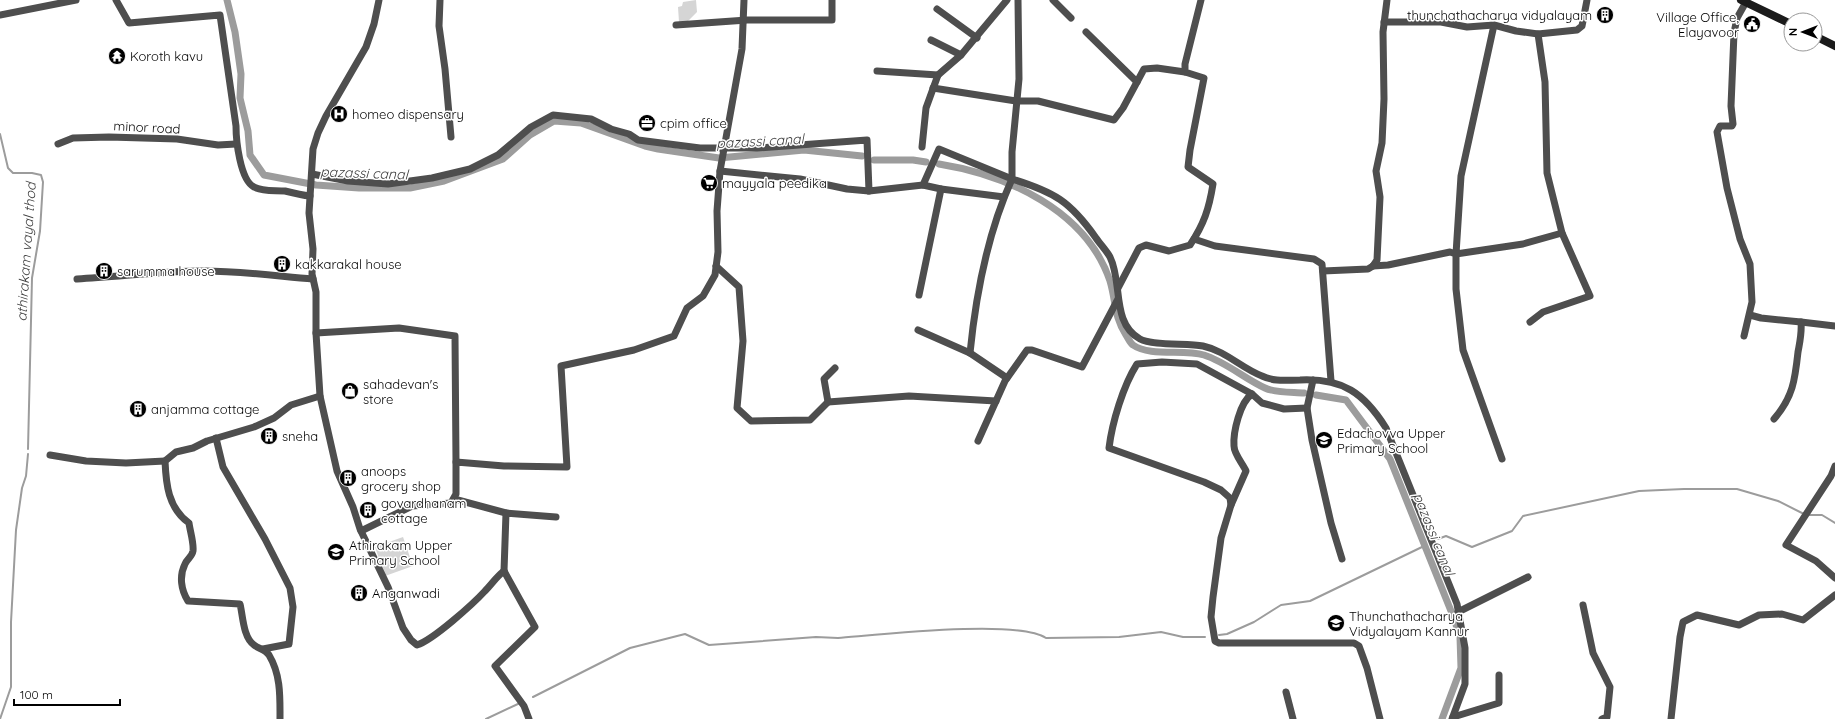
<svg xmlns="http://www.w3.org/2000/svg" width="1835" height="719" viewBox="0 0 1835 719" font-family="Quicksand,sans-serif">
	<rect width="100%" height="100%" fill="#fff"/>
	<!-- green -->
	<g fill="#d5d5d5">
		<polygon points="696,0 697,12 685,24 679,22 678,7 682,6 683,2"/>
		<polygon points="403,537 413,566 385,576 375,547"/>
	</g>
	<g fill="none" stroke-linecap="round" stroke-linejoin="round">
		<!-- stream -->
		<g stroke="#9c9c9c" stroke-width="2">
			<polyline points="0,134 8,168 13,173 32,173 41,175 43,182 40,231 32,278 28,449"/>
			<polyline points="1809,515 1822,515 1835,523"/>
			<polyline points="1438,539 1446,536 1472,547 1512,531 1523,516 1639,491 1684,489 1737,489 1778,501 1804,514"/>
			<polyline points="1219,635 1227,634 1254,622 1281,605 1310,601 1422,547"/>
			<path d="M 533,697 L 630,648 L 685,634 L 709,645 L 816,637 L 838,638 C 877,635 1019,619 1046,638 L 1119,637 L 1161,632 L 1183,637 L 1205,637"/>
			<polyline points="0,719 11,687 11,622 16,530 22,488 26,476 28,454"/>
			<polyline points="486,719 520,703"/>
		</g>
		<!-- canal -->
		<g stroke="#9c9c9c" stroke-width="7">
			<polyline points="227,0 235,32 241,74 240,98 248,131 250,155 264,175 316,185 359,188 410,188 444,181 503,159 530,135 554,121 581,123 645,146 658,149 719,158 804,150 862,156"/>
			<polyline points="874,160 913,160 926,162"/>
			<path d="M 939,164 C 1007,175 1086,210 1110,281 C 1116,301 1114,317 1126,335 C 1128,338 1130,343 1133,345 C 1150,357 1183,349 1204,355 C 1226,362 1245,379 1265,388 C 1275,393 1293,392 1304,393"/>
			<polyline points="1316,395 1346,400 1390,459 1453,616 1460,637 1461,668 1442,719"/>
		</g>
		<!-- minor -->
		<g stroke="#4e4e4e" stroke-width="7">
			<path d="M 116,0 L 129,23 L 220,15 L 236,126 C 236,140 240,180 254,187 C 263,192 275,190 285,191 C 293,193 301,195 310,196"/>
			<path d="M 379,0 L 374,24 L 366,47 L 326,116 L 318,133 L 313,149 L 309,213 L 313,249 L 312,274 L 316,292 L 316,333 L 320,396 L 337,471 L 353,507 L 360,529 L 388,587 L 403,628 L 411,640 L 417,645 C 433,640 473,604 485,591 C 492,584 496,577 504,571"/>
			<polyline points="440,0 439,26 445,69 451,137"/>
			<path d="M 1018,0 L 1019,79 L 1012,152 L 1012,179 C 1054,192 1070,201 1096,238 C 1100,244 1106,250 1110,257 C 1123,283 1111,323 1140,339 C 1153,346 1187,343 1203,346 C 1226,351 1241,368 1262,376 C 1275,382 1286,380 1300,380 C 1343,378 1364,393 1386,428 L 1457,604 L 1465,648 L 1465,684 L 1452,719"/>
			<polyline points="1053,0 1071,18"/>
			<polyline points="937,9 977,38"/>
			<polyline points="0,15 76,0"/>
			<polyline points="1384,22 1441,22 1467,27 1494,25 1516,31 1538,34 1577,30 1582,26 1587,0"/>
			<polyline points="676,25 747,20 832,20 832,0"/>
			<polyline points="1494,25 1461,176 1456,254 1523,244 1562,233"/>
			<polyline points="1086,32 1137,82"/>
			<polyline points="931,40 961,55"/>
			<polyline points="877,71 938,75"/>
			<polyline points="933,88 1016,101 1038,101 1114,120 1123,108 1144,69 1157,68 1185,72"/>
			<polyline points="58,144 73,138 109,137 177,139 218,145 236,144"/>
			<polyline points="922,147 926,108 938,75 961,55 1007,0"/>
			<polyline points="720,171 800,179 847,189 869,191"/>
			<path d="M 312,174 L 348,181 L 388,184 L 432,178 L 470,169 L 498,155 L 531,127 L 553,115 L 591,119 L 611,129 L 629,134 L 638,140 L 700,148 L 757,148 L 867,140 L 869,191 L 923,185 L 939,149 L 1012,179 C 987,234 976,293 970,353"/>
			<polyline points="941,189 1004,197"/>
			<polyline points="1194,239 1215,246 1314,259 1322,264 1331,381"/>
			<polyline points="716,266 739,287 743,341 737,408 751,421 810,420 828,402"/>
			<polyline points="1373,266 1388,265 1450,252 1456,254 1456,289 1463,350 1502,459"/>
			<polyline points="1323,271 1368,269 1373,266 1377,260 1380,197 1376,171 1382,143 1384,99 1383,32 1387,0"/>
			<path d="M 77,279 C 119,277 161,271 204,271 C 240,271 277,276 313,279"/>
			<path d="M 1118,288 L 1139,248 L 1146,245 L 1169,251 L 1190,245 C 1204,224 1209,209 1213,184 L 1188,167 L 1190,150 L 1204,78 L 1185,72 L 1185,64 L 1201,0"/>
			<polyline points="919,295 941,189 923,185"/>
			<path d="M 1750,315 L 1761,318 L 1801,322 C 1802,333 1800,341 1798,352 C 1795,380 1793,397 1774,419"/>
			<polyline points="1530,322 1543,312 1590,296 1562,233 1547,173 1545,82 1538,34"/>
			<polyline points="1801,322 1835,326"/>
			<polyline points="918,330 970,353 1007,378"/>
			<polyline points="316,333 399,328 455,336 456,462"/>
			<polyline points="1744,336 1752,302 1750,264 1740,239 1727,188 1717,132 1720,126 1732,126 1733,124 1731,106 1734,33 1737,18 1746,2"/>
			<polyline points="835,368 824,379 828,402 909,396 996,401"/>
			<polyline points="1313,380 1307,408 1312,440 1331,523 1342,559"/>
			<path d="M 1307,408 L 1284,409 L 1262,403 L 1252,394 L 1197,364 L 1162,362 L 1137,364 C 1123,386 1112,423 1109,448 L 1204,482 L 1221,490 L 1230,498 L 1231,505 L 1221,538 L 1213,597 L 1211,617 L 1215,641 L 1219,643 L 1354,643 L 1359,646 L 1367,668 L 1380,719"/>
			<polyline points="216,438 223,467 265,539 290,588 293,607 289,644 263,649"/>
			<polyline points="978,441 1005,381 1027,350 1032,350 1082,367 1118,299"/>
			<polyline points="50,455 86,461 126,463 165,461"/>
			<polyline points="1835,466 1831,476 1786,545 1816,561 1835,578"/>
			<polyline points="454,499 506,513"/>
			<path d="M 1231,505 L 1246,471 C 1243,464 1234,454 1234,446 C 1233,432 1240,402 1252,394"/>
			<polyline points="361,531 412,506 451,503 456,494 456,462 504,466 567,467 561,366 634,350 674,336 687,308 703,296 715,275 718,252 717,211 720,171 742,49 744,0"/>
			<polyline points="504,571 535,627 495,666 524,706 529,719"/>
			<polyline points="504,571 506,513 556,517"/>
			<polyline points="1583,605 1593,653 1610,687 1607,717 1602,719"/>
			<polyline points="1458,612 1528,577"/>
			<polyline points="1286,692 1293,719"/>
			<polyline points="1453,717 1499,703 1499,675"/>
			<path d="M 280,719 C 280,697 281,675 269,655 C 265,649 259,649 254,645 C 243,637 243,616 240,604 L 188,601 C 181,590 179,576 185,564 C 187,559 192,557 193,551 C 194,543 190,531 189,523 C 168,508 166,484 165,461 L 176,452 L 193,448 L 207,441 L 254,427 L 274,418 L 291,405 L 320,396"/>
			<polyline points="1671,719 1680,637 1683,622 1697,615 1739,625 1759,615 1782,614 1803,620 1835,595"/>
		</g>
		<!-- secondary -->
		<g stroke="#1b1b1b" stroke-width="8">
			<polyline points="1741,0 1791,24"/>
			<polyline points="1815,36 1835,46"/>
		</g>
	</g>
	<!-- icons -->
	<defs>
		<g id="building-disc" transform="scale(0.9)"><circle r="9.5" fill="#000" stroke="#fff"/><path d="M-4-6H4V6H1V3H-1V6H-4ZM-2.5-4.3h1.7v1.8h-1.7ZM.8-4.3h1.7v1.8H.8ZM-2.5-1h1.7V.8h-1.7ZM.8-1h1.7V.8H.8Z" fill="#fff"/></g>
		<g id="civic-disc" transform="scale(0.9)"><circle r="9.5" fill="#000" stroke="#fff"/><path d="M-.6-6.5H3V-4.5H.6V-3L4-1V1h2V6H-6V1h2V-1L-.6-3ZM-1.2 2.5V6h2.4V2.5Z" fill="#fff"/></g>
		<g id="temple-disc" transform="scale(0.9)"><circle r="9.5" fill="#000" stroke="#fff"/><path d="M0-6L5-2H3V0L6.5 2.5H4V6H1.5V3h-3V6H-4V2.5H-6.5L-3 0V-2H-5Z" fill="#fff"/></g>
		<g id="hospital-disc" transform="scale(0.9)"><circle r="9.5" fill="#000" stroke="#fff"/><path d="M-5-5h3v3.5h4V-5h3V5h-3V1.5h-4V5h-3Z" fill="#fff"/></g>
		<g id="office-disc" transform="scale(0.9)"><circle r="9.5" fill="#000" stroke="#fff"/><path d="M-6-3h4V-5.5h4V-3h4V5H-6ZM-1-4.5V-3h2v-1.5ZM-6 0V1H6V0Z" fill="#fff"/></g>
		<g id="supermarket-disc" transform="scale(0.9)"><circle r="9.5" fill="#000" stroke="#fff"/><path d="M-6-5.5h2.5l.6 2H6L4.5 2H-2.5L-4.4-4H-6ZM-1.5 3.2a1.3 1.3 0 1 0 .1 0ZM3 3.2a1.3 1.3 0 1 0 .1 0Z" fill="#fff"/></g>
		<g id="shop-disc" transform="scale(0.9)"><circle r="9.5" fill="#000" stroke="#fff"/><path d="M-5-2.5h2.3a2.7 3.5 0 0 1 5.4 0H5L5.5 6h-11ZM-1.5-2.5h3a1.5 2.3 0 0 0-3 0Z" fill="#fff"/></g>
		<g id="school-disc" transform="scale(0.9)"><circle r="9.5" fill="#000" stroke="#fff"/><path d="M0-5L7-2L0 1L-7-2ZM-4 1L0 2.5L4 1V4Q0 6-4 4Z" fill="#fff"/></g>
	</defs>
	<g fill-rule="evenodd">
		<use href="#building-disc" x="1605" y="15"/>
		<use href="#civic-disc" x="1752" y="24"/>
		<use href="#temple-disc" x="117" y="56"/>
		<use href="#hospital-disc" x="339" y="114"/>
		<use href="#office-disc" x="647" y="123"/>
		<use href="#supermarket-disc" x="709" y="183"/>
		<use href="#building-disc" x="282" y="264"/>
		<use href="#building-disc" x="104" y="271"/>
		<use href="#shop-disc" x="350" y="391"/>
		<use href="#building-disc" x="138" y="409"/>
		<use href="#building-disc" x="269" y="436"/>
		<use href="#school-disc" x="1324" y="440"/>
		<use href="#building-disc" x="348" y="478"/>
		<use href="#building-disc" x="368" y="510"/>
		<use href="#school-disc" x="336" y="552"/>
		<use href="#building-disc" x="359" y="593"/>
		<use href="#school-disc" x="1336" y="623"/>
	</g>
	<g text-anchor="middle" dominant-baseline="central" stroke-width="3" stroke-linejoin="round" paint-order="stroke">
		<!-- poi labels -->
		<g font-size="13" fill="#000" stroke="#fff" text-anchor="start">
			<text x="1592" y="15" text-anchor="end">thunchathacharya vidyalayam</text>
			<text x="1739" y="17" text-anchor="end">Village Office,<tspan x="1739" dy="15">Elayavoor</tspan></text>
			<text x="130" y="56">Koroth kavu</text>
			<text x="352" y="114">homeo dispensary</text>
			<text x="660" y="123">cpim office</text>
			<text x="722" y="183">mayyala peedika</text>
			<text x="295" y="264">kakkarakal house</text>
			<text x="117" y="271">sarumma house</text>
			<text x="363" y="384">sahadevan's<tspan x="363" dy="15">store</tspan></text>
			<text x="151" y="409">anjamma cottage</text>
			<text x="1337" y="433">Edachovva Upper<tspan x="1337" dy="15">Primary School</tspan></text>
			<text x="282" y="436">sneha</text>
			<text x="361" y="471">anoops<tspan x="361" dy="15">grocery shop</tspan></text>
			<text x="381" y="503">govardhanam<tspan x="381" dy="15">cottage</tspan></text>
			<text x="349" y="545">Athirakam Upper<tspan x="349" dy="15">Primary School</tspan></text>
			<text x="372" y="593">Anganwadi</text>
			<text x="1349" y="616">Thunchathacharya<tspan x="1349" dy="15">Vidyalayam Kannur</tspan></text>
		</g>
		<!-- street labels -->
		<g font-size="13" fill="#000" stroke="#fff">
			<text transform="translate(147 127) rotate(3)">minor road</text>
		</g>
		<!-- water labels -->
		<g font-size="14" font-style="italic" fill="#3d3d3d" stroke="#fff">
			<text transform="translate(760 141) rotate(-3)">pazassi canal</text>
			<text transform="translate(364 173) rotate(2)">pazassi canal</text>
			<text transform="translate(26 252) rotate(-86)">athirakam vayal thod</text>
			<text transform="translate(1434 534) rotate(68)">pazassi canal</text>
		</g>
	</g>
	<!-- north arrow -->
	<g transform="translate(1803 32) rotate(270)"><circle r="19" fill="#ffffff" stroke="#999999"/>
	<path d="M0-3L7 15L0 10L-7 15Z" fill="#000000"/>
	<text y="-6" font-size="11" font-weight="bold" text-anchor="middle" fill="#000000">N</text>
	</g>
	<!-- scale -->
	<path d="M14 699v6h106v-6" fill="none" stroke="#000000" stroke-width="2"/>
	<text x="20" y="699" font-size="12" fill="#000000" stroke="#ffffff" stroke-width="3" paint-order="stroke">100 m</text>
</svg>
